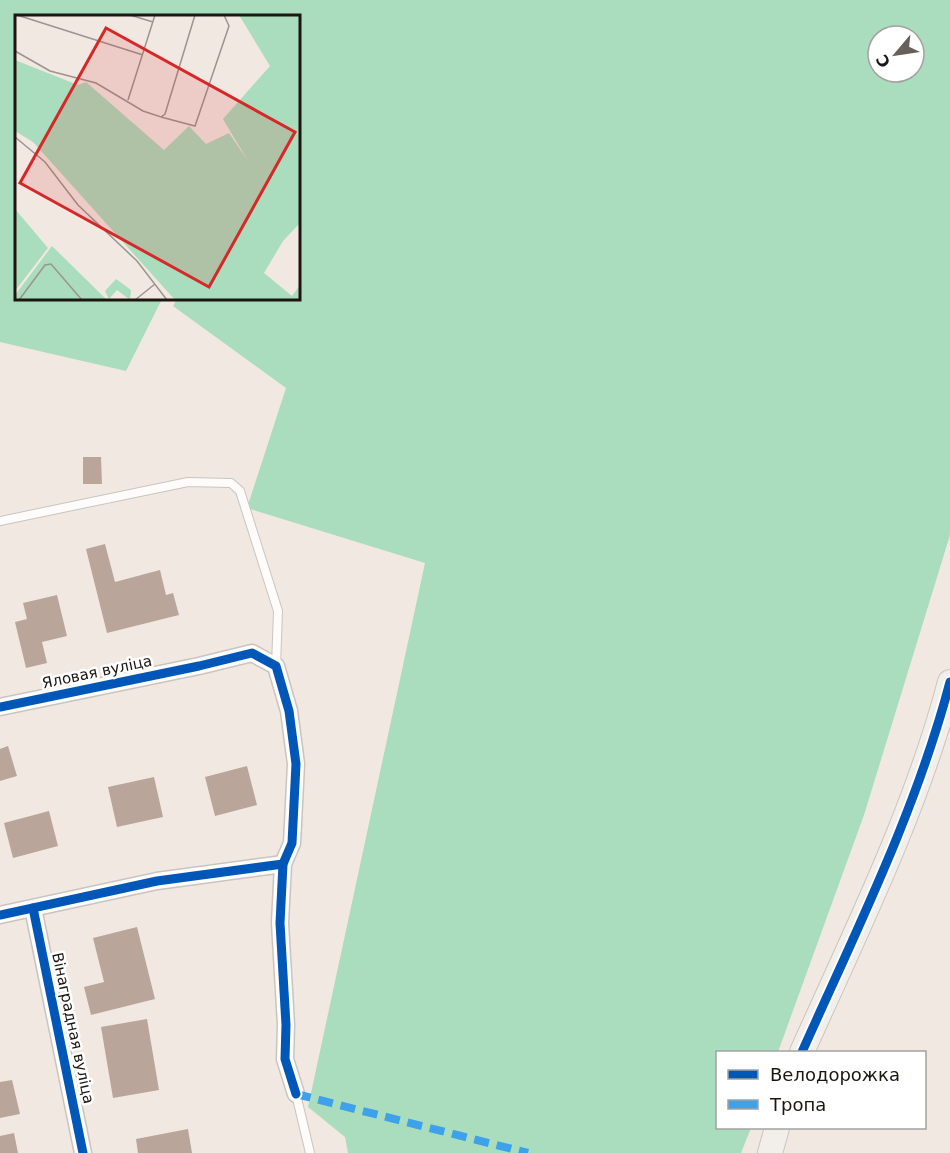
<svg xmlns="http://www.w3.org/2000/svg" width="950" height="1153" viewBox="0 0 950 1153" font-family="'DejaVu Sans',sans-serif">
	<rect width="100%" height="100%" fill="#f1e8e2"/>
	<!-- green -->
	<path fill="#aaddbd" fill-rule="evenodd" d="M 0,0 L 950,0 L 950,535 L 864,815 L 778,1052 L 718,1052 L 718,1128 L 751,1128 L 741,1153 L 348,1153 L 345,1137 L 308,1107 L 425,563 L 247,508 L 286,388 L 173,306 L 177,299 L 298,298 L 298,16 L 16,16 L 16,298 L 162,299 L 126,371 L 0,342 ZM 878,36 L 914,36 L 914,72 L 878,72 Z"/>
	<!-- building -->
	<g fill="#baa59a">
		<polygon points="83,457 101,457 102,484 83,484"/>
		<polygon points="105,544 115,582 160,570 166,595 173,593 179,615 107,633 86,549"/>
		<polygon points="57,595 67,636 42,642 47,663 26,668 15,622 27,619 23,603"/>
		<polygon points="8,746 17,776 0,781 0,749"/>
		<polygon points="247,766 257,805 215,816 205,777"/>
		<polygon points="154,777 163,817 117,827 108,787"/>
		<polygon points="49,811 58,846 13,858 4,823"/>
		<polygon points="137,927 155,999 91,1015 84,987 104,982 93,938"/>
		<polygon points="147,1019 159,1090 113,1098 101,1027"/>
		<polygon points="12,1080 20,1114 0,1118 0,1082"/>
		<polygon points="188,1129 192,1153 138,1153 136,1139"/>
		<polygon points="14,1133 18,1153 0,1153 0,1136"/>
	</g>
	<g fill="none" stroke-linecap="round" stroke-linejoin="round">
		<!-- lane casing -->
		<g stroke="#cac4bf" stroke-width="10">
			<g id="lane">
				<polyline points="0,521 188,482 231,483 240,491 278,611 276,666"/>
				<polyline points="296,1094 310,1153"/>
			</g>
		</g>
		<!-- street casing -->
		<g stroke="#cac4bf" stroke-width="19">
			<g id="street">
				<polyline points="0,707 199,666 252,653 276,666 289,711 296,764 292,843 283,864 280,923 286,1025 285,1059 296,1094"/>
				<polyline points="33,908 83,1153"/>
				<polyline points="0,915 157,881 283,864"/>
			</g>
		</g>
		<!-- secondary casing -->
		<g stroke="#cac4bf" stroke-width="26">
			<g id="secondary">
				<path d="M 802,1052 C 856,931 916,811 950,682"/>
				<polyline points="770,1153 777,1128"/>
			</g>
		</g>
		<!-- lane -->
		<use href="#lane" stroke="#fdfcfb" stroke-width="8"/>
		<!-- street -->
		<use href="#street" stroke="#fdfcfb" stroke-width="16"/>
		<!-- secondary -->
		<use href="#secondary" stroke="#f2efeb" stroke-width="24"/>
		<!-- quiet -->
		<polyline stroke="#3da2ea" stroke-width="8" stroke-dasharray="15 8" stroke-linecap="butt" points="296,1094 528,1153"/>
		<!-- cycleway casing -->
		<g stroke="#fff" stroke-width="13">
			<g id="cycleway">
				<polyline points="0,707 199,666 252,653 276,666 289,711 296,764 292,843 283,864 280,923 286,1025 285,1059 296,1094"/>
				<polyline points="33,908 83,1153"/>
				<polyline points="0,915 157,881 283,864"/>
				<path d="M 802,1052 C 856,931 916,811 950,682"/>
			</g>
		</g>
		<!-- cycleway -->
		<use href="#cycleway" stroke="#0057b8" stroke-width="9"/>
	</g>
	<g text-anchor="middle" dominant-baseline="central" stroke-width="5" stroke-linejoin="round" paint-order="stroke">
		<!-- street labels -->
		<g font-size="15" fill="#1b1612" stroke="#fff">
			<text transform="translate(97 672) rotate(-12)">Яловая вуліца</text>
			<text transform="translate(73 1028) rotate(78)">Вінаградная вуліца</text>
		</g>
	</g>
	<!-- overview -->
	<g transform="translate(15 15)">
		<rect width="285" height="285" fill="#f1e8e2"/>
		<path d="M 224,0 L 285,0 L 285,208 L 268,226 L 249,258 L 277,281 L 285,270 L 285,285 L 160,285 L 18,127 L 0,116 L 0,45 L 63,70 L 71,67 L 149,135 L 174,111 L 191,129 L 214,118 L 233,146 L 208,104 L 255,51 ZM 0,194 L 33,233 L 0,276 ZM 37,231 L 92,285 L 0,285 L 0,280 ZM 101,264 L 116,275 L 115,285 L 102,275 L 94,284 L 90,276 Z" fill="#aaddbd"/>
		<path fill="none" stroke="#9b948f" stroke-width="1.5" d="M 2,0 L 128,40M 115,0 L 138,7M 0,36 L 35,56 L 81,68 L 128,96 L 146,102 L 150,99 L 180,0M 113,85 L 140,0M 146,102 L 180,111 L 214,11 L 209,0M 0,122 L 30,147 L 63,190 L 122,246 L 152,285M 4,285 L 30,250 L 36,249 L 67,285M 120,285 L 140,269"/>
		<path fill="#d62828" fill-opacity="0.15" stroke="#d62828" stroke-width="3" d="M 91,13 L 280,117 L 194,272 L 5,168 Z"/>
		<rect width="285" height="285" fill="none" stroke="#1b1612" stroke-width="3"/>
	</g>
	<!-- legend -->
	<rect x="716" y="1051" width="210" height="78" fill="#ffffff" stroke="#a4a2a0" stroke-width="1.5"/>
	<rect x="728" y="1070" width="30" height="9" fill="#0057b8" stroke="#a4a2a0" stroke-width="1.5"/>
	<text x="770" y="1081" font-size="18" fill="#1b1612">Велодорожка</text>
	<rect x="728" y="1100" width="30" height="9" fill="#3da2ea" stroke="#a4a2a0" stroke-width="1.5"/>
	<text x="770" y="1111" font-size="18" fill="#1b1612">Тропа</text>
	<!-- north arrow -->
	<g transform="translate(896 54) rotate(241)"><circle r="28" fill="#ffffff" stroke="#a4a2a0" stroke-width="1.5"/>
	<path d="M0-4.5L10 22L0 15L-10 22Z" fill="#66605b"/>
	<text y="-9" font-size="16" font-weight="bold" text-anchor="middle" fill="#1b1612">С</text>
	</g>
</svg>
